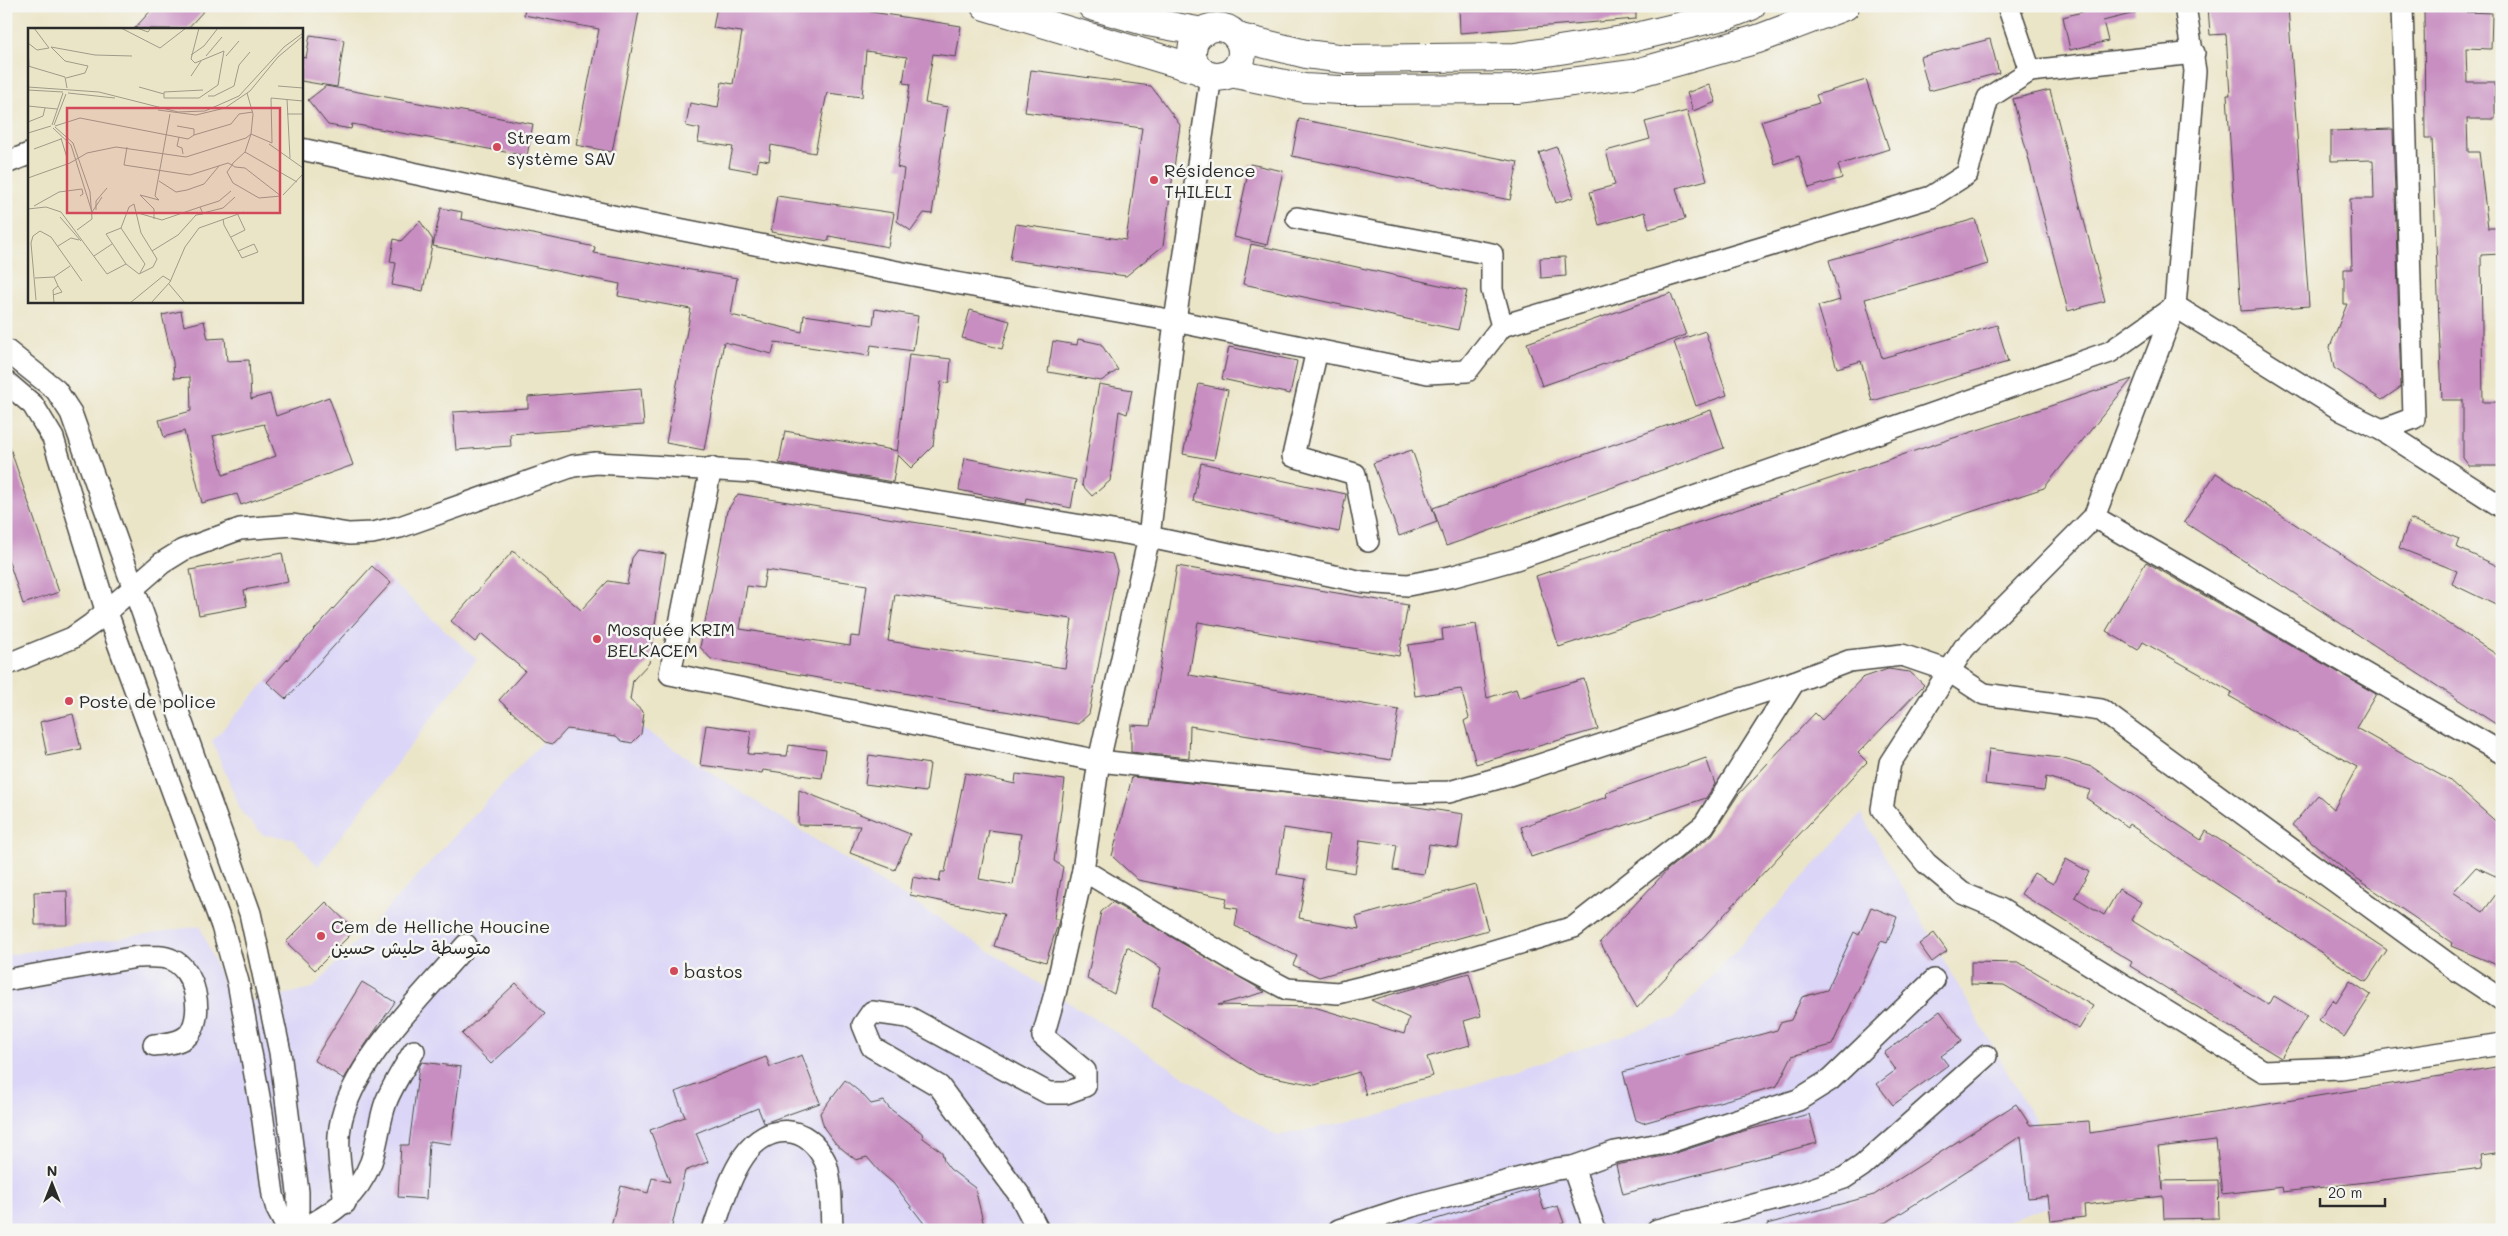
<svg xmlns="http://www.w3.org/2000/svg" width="2508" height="1236" viewBox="0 0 2508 1236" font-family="Mali,'Playpen Sans Arabic',sans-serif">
	<rect width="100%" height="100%" fill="#f6f6f2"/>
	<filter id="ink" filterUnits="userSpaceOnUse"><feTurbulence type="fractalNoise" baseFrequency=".02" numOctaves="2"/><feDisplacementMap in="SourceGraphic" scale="10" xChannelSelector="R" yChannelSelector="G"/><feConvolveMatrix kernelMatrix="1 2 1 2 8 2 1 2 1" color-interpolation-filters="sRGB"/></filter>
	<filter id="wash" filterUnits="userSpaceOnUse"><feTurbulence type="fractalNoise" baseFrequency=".0096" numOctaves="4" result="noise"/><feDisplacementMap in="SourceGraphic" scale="20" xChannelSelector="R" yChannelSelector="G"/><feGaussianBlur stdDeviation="1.12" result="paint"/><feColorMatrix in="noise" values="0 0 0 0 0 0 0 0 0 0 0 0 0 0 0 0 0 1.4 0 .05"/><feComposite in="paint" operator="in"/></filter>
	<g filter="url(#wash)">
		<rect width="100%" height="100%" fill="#ebe5c8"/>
		<!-- built -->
		<g fill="#dbd6f7">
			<polygon points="372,564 477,659 318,866 292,838 263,835 242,813 212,741"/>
			<polygon points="632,722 1277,1136 1381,1115 1674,1018 1861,814 2079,1198 1974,1230 6,1230 6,955 200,926 231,1003 270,998 313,988 558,725"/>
		</g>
		<g id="blocks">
			<!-- building -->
			<g fill="#c88ec1" fill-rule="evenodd">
				<polygon points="155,6 208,6 187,29 134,29"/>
				<polygon points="525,6 640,6 612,152 576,145 599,29 524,15"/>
				<polygon points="717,6 833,6 961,26 956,57 933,54 925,103 948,107 932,214 924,213 911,231 897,221 904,169 897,167 910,84 903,83 907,57 866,51 862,97 827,93 815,153 771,145 769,161 759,159 757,172 729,167 733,147 698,142 700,129 686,126 690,103 718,108 722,82 733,84 742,32 713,28"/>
				<polygon points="1459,6 1636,6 1636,19 1460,33"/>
				<polygon points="2080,6 2134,6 2135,13 2103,21 2108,41 2070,50 2063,17 2082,12"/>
				<polygon points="2208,6 2288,6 2309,306 2241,311 2227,95 2230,95 2226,34 2210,35"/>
				<polygon points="2424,6 2466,6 2466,12 2492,13 2491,49 2466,48 2467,82 2495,82 2495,119 2467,119 2468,152 2479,152 2488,228 2502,228 2502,254 2481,255 2483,402 2502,402 2502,466 2469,466 2463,458 2463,400 2442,400 2432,138 2425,138"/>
				<polygon points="310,35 344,40 337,87 301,81 301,57 306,58"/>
				<polygon points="1990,39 1999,73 1929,91 1920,57"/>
				<polygon points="1031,70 1151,86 1180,125 1163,246 1126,276 1010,260 1016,224 1126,240 1142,128 1025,112"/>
				<polygon points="1866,80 1889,149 1838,165 1842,178 1809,188 1799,156 1775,164 1761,121 1819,103 1816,95"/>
				<polygon points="1709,84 1716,102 1693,111 1687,93"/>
				<polygon points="326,86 533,124 527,156 352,124 351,129 328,125 308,100"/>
				<polygon points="2050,90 2105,301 2068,311 2013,99"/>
				<polygon points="1687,111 1707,180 1676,188 1685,219 1649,229 1645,212 1599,225 1590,192 1615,185 1606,151 1650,139 1645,122"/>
				<polygon points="1299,119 1518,162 1510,200 1292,156"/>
				<polygon points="2393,129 2401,387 2382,400 2334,368 2330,347 2347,304 2344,304 2344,269 2352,269 2350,199 2374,199 2373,160 2331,161 2331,131"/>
				<polygon points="1557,147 1574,197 1556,203 1539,153"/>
				<polygon points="1250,164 1283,171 1267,245 1234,237"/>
				<polygon points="777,196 894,213 888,247 829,236 829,241 771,232"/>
				<polygon points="441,208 462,212 461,219 595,247 594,253 737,278 731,315 802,332 804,315 873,325 875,309 918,316 913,351 871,345 869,356 775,342 772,354 724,342 704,450 666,443 691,309 618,296 620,284 433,246"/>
				<polygon points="1975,219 1988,264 1865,299 1882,358 1997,325 2008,362 1872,401 1861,361 1837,368 1818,306 1840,300 1829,260"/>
				<polygon points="420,221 433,240 423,291 392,285 396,263 390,262 394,239 401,241"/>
				<polygon points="1251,244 1467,291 1458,330 1243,284"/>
				<polygon points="1565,257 1566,276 1541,278 1540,258"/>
				<polygon points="1671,293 1686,335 1542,386 1527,343"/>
				<polygon points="970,310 1010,321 1002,349 962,338"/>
				<path d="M 181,311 L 184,326 L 204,321 L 208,339 L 225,338 L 227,361 L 249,360 L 251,399 L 270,394 L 276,416 L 329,397 L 353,465 L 241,505 L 237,494 L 202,503 L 184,431 L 164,437 L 159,420 L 191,411 L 190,377 L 174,378 L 173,362 L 162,315 ZM 264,424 L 276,456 L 223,475 L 213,436 Z"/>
				<polygon points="1705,331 1727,395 1696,406 1674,342"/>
				<polygon points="1078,339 1101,344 1118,370 1101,381 1048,372 1053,341 1077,345"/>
				<polygon points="1229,347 1297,361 1290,394 1222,379"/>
				<polygon points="909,354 951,359 949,383 941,382 933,446 911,468 897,454"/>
				<polygon points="2132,379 2044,488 1559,647 1536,576"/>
				<polygon points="1099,384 1132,390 1127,414 1119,411 1110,481 1092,496 1082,485"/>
				<polygon points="1199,384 1228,390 1214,460 1183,454"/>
				<polygon points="641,388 644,425 510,434 511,446 456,450 453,412 528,408 528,397"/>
				<polygon points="1711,410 1724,448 1446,546 1433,508"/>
				<polygon points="785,431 898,451 893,482 779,463"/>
				<polygon points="9,445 59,592 23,604 6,553 6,446"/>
				<polygon points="1412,450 1437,522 1399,536 1373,463"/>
				<polygon points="965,458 1076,480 1071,508 1026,498 1025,504 959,490"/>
				<polygon points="1201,463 1346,494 1339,532 1193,501"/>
				<polygon points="2216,473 2502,658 2502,728 2184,522"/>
				<path d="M 738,494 L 1112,554 L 1117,570 L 1089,714 L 1078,724 L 711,659 L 700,647 L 727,511 ZM 766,570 L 867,585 L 860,637 L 851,636 L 850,646 L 740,629 L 747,586 L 763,588 ZM 895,594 L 1072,619 L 1065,668 L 888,641 Z"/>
				<polygon points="2410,519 2459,539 2456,547 2502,568 2502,608 2452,584 2457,571 2399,548"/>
				<polygon points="638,550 666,554 649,663 633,680 630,700 644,713 641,734 632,743 622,741 616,736 567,729 553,744 545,742 499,700 525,671 482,634 475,642 451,621 513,551 581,610 608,581 627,584 632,558"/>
				<polygon points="282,553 288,582 244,590 247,606 199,615 190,570"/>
				<polygon points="2146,562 2376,694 2356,728 2449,780 2502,827 2502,879 2476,867 2453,892 2483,912 2502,886 2502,967 2451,946 2452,943 2346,871 2292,825 2318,795 2334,809 2357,767 2229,696 2232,692 2143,642 2138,650 2106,631"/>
				<polygon points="372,566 391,583 286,699 267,682"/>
				<polygon points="1177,566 1408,605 1399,656 1198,622 1189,675 1399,710 1391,760 1190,726 1189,758 1131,752 1131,725 1150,726"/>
				<polygon points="1476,624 1487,698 1516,689 1519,698 1584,679 1598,729 1476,764 1464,721 1469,718 1461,689 1415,696 1408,645 1443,640 1442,629"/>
				<polygon points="1888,669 1910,672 1924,685 1858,753 1867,762 1637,1008 1600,942 1668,869 1712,835 1738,795 1815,713 1822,720 1862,678"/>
				<polygon points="73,714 81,749 47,756 40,722"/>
				<polygon points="706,725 751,731 748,754 787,756 789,745 826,750 822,778 763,770 762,773 700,765"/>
				<polygon points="1989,749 2060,758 2092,767 2201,840 2206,831 2387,950 2366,982 2185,863 2129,824 2128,827 2086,798 2091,790 2046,777 2044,791 1985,784"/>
				<polygon points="869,755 930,764 926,792 865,784"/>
				<polygon points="1706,758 1715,784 1706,798 1531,857 1521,827 1607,797 1606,793"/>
				<path d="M 965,773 L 1015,784 L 1016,774 L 1065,780 L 1054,861 L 1063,867 L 1054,918 L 1059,920 L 1046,962 L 994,946 L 1004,914 L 910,895 L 913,877 L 939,882 L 941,872 L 945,872 ZM 989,830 L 1021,834 L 1013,885 L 979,879 Z"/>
				<polygon points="1132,777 1404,805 1463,814 1458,848 1429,844 1424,874 1393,870 1397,845 1360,840 1355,873 1324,868 1329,835 1284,828 1277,874 1306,879 1299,918 1359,929 1356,917 1475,884 1488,930 1319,977 1293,965 1297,956 1235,926 1238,909 1225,907 1227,898 1138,880 1112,856"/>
				<polygon points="799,790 910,834 895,870 850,853 860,826 798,825"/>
				<polygon points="2066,859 2089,872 2075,897 2104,915 2119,889 2141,902 2131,920 2269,1005 2274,996 2307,1016 2281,1058 2130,966 2132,962 2021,894 2034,873 2053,884"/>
				<polygon points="67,891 68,925 35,925 34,892"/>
				<polygon points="326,902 355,930 315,970 286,942"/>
				<polygon points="1112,902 1265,992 1218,1005 1314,1007 1404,1034 1409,1018 1371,1000 1469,973 1481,1016 1464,1021 1470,1045 1427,1057 1433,1076 1366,1095 1359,1072 1315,1085 1258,1074 1152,1007 1161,968 1127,947 1114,994 1087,979 1101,912"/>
				<polygon points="1871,907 1897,917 1887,943 1881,941 1832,1045 1792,1056 1777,1086 1643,1123 1636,1120 1623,1072 1777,1030 1780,1023 1791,1020 1802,997 1827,990 1854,932 1859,935"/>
				<polygon points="1934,933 1947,951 1932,962 1919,944"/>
				<polygon points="1971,962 2020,963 2093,1006 2079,1029 2004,985 1971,984"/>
				<polygon points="2350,981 2371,995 2344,1037 2319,1020 2333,1000 2336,1003"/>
				<polygon points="362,982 395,1002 363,1048 344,1079 314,1060"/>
				<polygon points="516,983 545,1014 491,1064 462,1034"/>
				<polygon points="1940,1011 1962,1041 1941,1056 1948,1065 1893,1105 1877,1084 1896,1070 1884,1053"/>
				<polygon points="802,1055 820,1103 764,1123 758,1108 696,1133 708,1162 685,1171 671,1230 610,1230 621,1186 648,1193 652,1178 670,1182 650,1130 685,1117 675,1092 766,1057 770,1067"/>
				<polygon points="422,1062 461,1067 451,1144 429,1141 426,1199 398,1197 401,1145 409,1145 419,1067"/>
				<polygon points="2502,1066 2502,1152 2481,1155 2483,1168 2283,1192 2282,1187 2222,1194 2216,1140 2158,1147 2163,1190 2163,1181 2218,1180 2219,1218 2164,1219 2163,1196 2084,1205 2085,1217 2051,1221 2048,1196 2028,1198 2021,1136 1887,1222 1858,1230 1768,1230 1767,1224 1874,1195 2016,1104 2030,1125 2089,1121 2090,1133"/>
				<polygon points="845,1080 862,1094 871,1104 884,1101 889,1108 922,1133 923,1138 942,1152 944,1161 950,1169 975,1188 985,1230 929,1230 893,1183 879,1171 867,1157 856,1160 836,1144 824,1128 820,1113"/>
				<polygon points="1809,1114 1817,1143 1623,1194 1616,1165 1670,1155 1740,1132"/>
				<polygon points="1537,1188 1544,1210 1558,1206 1564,1223 1542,1230 1414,1230 1414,1226"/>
			</g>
		</g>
	</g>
	<g filter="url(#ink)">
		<use href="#blocks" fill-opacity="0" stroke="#484743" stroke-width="1"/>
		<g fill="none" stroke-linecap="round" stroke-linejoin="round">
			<!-- minor casing -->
			<g stroke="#484743" stroke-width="24">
				<g id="minor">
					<polyline points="2008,6 2030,71"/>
					<polyline points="2402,6 2414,418 2382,430 2343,411 2175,306 2094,517 1964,648 1890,763 1882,809 1926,863 1962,893 2000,909 2263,1071 2341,1068 2502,1044"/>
					<polyline points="301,149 622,218 944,281 1175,321 1428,373 1467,371 1502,326 1492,290 1492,254 1297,218"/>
					<polyline points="6,163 29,154"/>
					<polyline points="1502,326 1931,197 1967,174 1988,98 2030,71 2194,53"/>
					<polyline points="6,350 56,390 71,413 250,913 280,1052 298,1192 298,1214 293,1230"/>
					<polyline points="1317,350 1293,456 1355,474 1368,541"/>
					<polyline points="6,382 33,405 53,438 106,610 222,926 238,982 262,1113 273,1195 277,1209 288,1230"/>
					<polyline points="2382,430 2502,507"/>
					<polyline points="711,468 670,674 1099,761 1393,793 1449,792 1506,776 1794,682 1849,661 1902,655 1949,671 1984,694 2101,710 2455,969 2502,1000"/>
					<polyline points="2094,517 2502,753"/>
					<polyline points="6,665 72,638 92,624 162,563 183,550 240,529 293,525 349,534 372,533 400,527 573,466 596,463 754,472 1149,537 1363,582 1408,585 1454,576 1516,559 2110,352 2175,306 2195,71 2185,6"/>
					<polyline points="1083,870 1245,967 1287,989 1338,993 1416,974 1574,927 1615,895 1704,825 1794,682"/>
					<path d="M 6,980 L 137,957 C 148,957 162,955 172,960 C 195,970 204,1012 190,1033 C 182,1043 166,1044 154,1045"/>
					<polyline points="1573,1167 1615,1152 1666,1143 1798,1100 1830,1080 1934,980"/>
					<path d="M 345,1203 C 342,1178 336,1152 340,1127 C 350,1064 425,993 466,945"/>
					<path d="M 301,1230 C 332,1214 358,1196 371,1162 C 378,1142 379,1121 386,1102 C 393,1084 404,1068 414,1051"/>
					<path d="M 713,1230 C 722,1205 729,1178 744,1156 C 767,1122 807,1123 825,1161 C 832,1177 831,1211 832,1230"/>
					<polyline points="1038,1230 1021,1197 939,1086 872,1047 863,1025 872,1012 908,1017 1048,1093 1066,1093 1085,1086 1085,1071 1043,1036 1055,994 1083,870 1099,761 1149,537 1175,321 1211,76"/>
					<polyline points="1339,1230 1412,1206 1556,1169 1573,1167 1595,1230"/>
					<polyline points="1657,1230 1800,1193 1844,1178 1862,1166 1986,1056"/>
				</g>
			</g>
			<!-- major casing -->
			<g stroke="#484743" stroke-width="30">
				<g id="major">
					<polyline points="985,6 1200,70"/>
					<polyline points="1092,6 1148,22 1203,32"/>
					<circle cx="1217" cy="52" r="25"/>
					<polyline points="1237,37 1306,54 1345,59 1515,57 1623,40 1728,15 1751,6"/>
					<polyline points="1231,73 1304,88 1340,90 1517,89 1633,74 1758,39 1845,6"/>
				</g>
			</g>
			<!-- minor -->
			<use href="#minor" stroke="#fff" stroke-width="21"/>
			<!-- major -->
			<use href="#major" stroke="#fff" stroke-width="28"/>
		</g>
	</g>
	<!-- markers -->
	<g fill="#d1495b" stroke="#f6f6f2" stroke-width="2">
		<circle cx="497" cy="147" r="5"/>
		<circle cx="1154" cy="180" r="5"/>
		<circle cx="597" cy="639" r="5"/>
		<circle cx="69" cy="701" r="5"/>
		<circle cx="321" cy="936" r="5"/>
		<circle cx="674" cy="971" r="5"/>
	</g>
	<g text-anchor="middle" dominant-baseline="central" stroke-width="5" stroke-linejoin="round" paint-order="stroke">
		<!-- poi labels -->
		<g font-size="18" fill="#2b2b2b" stroke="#f6f6f2" text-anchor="start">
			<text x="507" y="137">Stream<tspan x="507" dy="21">système SAV</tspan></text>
			<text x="1164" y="170">Résidence<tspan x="1164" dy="21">THILELI</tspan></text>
			<text x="607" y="629">Mosquée KRIM<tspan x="607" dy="21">BELKACEM</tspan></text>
			<text x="79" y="701">Poste de police</text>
			<text x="331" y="926">Cem de Helliche Houcine<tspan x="331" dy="21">متوسطة حليش حسين</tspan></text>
			<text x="684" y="971">bastos</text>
		</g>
	</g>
	<!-- overview -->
	<g transform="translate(28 28)">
		<rect width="275" height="275" fill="#ebe5c8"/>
		<path fill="none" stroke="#9e9b89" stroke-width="1" d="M 93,0 L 132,20 L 158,0M 109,0 L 120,4 L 122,1M 171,0 L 163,31 L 167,35 L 196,23 L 190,57 L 171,70 L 136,70 L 136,64 L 175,62M 0,15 L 9,22 L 21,20 L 6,0M 0,17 L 1,39M 163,27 L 176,18 L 190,0M 178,28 L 194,9M 198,28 L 211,13M 0,38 L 37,49 L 39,60M 163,48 L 173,33M 38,50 L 57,45 L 60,38 L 37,33 L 23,19 L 67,27 L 104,28M 250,58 L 275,60M 0,59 L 71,64 L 150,84 L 177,83 L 211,68 L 256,19 L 275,5M 111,59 L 136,66M 0,62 L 35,64M 40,65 L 87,70M 180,68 L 186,68 L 206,58 L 211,37 L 222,24M 259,71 L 262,130M 0,78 L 29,81M 130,82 L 168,87 L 197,80 L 222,63 L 250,29 L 275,8M 259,86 L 275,86M 0,94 L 15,88 L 17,80M 24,97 L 35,65M 26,97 L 38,66M 27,98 L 52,90 L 160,111 L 166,107 L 166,101 L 149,98M 27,99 L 45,115 L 62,164 L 64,191 L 49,202M 25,100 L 43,117 L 64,184M 0,105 L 23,98M 166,107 L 203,96 L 211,86 L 225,84M 151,109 L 149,118 L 154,120 L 155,126M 33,110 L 39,130M 241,116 L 275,140M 99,119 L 96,137 L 162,147 L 200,135 L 204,137 L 207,139 L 217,140 L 253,168 L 231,170 L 205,155 L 199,144 L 204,137 L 205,135 L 217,124 L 223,106 L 244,115 L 243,70 L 275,73M 6,121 L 33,111M 217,124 L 269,154M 0,150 L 42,135 L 59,125 L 88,119 L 158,129 L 218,110 L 223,106 L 225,86 L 219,65M 131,153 L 148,164 L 159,162 L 176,156 L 191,138M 255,167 L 275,146M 106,176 L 113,205 L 129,231 L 125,239 L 111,246 L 98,236 L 78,206 L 93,200 L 101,179 ZM 6,178 L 31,164 L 54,161 L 55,166 L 52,168M 172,179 L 191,173 L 203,163M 0,181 L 18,179 L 33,184 L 79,246 L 98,236M 68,182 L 68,173 L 79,160M 64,184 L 74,169M 110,185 L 134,192 L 172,179 L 175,186 L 168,187 L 150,207 L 124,223M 175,185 L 195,180 L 207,169M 32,189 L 53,213M 126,191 L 126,181 L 112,167 L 131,172 L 127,168 L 142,86M 195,191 L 196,197 L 214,230 L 230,224 L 226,216 L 210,223M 93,200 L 117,236 L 112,245M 203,209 L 217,202 L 210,187M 30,218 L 43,210 L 51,212M 66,228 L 84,216M 7,250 L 26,249 L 42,238M 141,256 L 157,275M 25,267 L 34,264 L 30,258M 8,272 L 3,215 L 5,208 L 12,203 L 23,209 L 54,253M 26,275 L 25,262 L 30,258 L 26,249M 102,275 L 135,248 L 143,253M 123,275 L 142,254 L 157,219 L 171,200 L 216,184"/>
		<path fill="#d1495b" fill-opacity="0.15" stroke="#d1495b" stroke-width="2.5" d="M 39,80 L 252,80 L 252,185 L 39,185 Z"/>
		<rect width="275" height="275" fill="none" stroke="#2b2b2b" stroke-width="2.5"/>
	</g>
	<!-- margin -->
	<rect width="2508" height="1236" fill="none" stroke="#f6f6f2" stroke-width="25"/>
	<!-- north arrow -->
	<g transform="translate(52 1184)" stroke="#f6f6f2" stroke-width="4" paint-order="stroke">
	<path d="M0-4L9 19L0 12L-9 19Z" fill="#2b2b2b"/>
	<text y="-8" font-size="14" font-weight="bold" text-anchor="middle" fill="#2b2b2b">N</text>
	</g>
	<!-- scale -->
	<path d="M2320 1198v8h65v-8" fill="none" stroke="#2b2b2b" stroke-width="2.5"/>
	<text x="2328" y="1198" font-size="15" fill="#2b2b2b" stroke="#f6f6f2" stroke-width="4" paint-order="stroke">20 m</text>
</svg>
